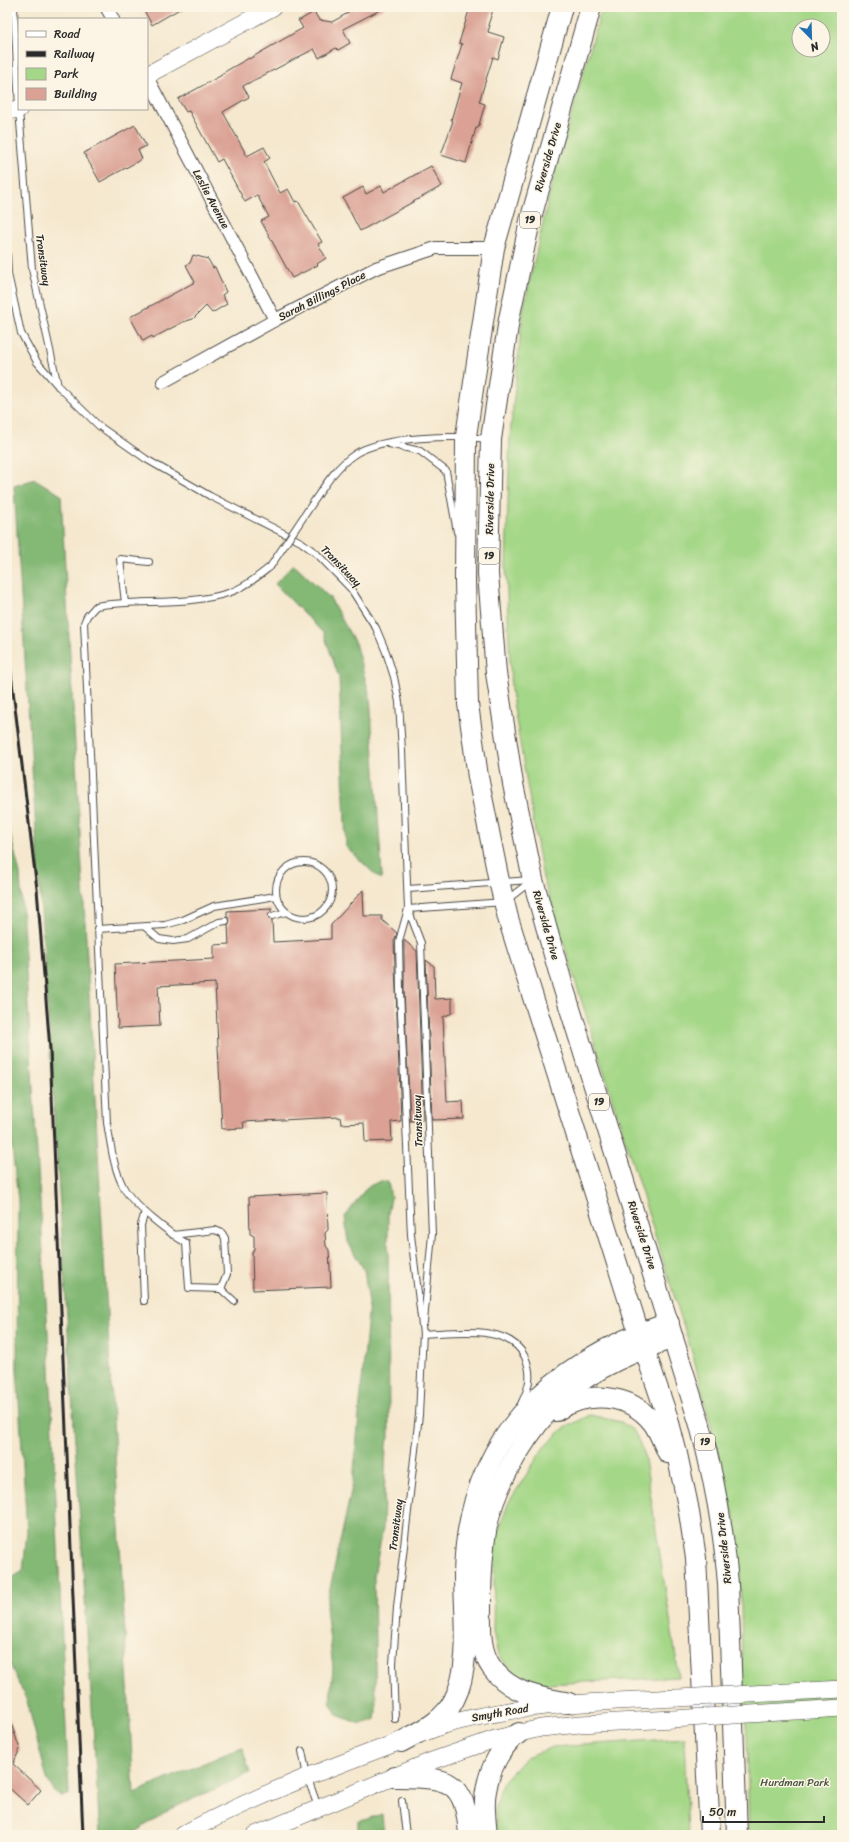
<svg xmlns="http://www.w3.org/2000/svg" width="849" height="1842" viewBox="0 0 849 1842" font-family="Sriracha,sans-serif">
	<rect width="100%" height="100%" fill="#fcf5e5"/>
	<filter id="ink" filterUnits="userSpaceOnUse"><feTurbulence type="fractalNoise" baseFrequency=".025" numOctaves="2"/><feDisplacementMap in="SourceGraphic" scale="8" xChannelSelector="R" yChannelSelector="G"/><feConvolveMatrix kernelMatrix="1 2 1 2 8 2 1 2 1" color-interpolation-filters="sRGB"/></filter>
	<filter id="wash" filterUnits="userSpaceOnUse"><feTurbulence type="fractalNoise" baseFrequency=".012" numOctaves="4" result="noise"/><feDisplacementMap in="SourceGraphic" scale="16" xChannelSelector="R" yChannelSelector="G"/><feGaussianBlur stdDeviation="0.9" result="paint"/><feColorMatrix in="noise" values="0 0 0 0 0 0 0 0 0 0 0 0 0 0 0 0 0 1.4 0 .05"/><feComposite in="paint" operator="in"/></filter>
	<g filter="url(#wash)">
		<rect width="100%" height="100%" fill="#f5e8cf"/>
		<!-- green -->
		<g fill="#a4d787" stroke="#688159" fill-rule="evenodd">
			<path d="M 602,7 L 842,7 L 842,1826 L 840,1835 L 749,1835 L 747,1739 L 742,1674 L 741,1599 L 735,1521 L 693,1356 L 543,878 L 511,690 L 506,568 L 510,435 L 523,311 L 551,187 ZM 799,26 L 823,26 L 823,50 L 799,50 Z"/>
			<polygon points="590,1415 621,1422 634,1431 644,1453 679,1677 547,1684 518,1677 498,1655 493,1631 495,1539 509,1502 544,1447 563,1429"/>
			<polygon points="684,1738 688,1835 497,1835 495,1811 502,1783 526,1757 553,1747"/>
		</g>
		<!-- forest -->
		<g fill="#83b874" stroke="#577250">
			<polygon points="35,479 61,495 134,1793 242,1747 250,1773 171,1809 130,1835 100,1835 14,486"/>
			<polygon points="294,564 330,598 355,643 370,696 382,875 380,879 346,847 339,678 324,634 275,584"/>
			<polygon points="7,821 20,874 50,1366 69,1795 61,1796 55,1793 47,1779 27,1701 7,1658 7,1581 23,1571 27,1532 17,1368 18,1200 11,1138 7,1129"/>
			<polygon points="381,1181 388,1182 391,1198 388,1214 389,1438 386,1445 383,1528 374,1576 376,1712 375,1720 360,1724 337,1715 330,1701 333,1668 326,1607 353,1482 369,1303 364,1270 348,1242 345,1217 367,1187"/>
			<polygon points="382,1814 384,1835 358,1835 358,1822"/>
		</g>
		<g id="blocks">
			<!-- building -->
			<g fill="#daa194">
				<polygon points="142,7 183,7 152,25"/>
				<polygon points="345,7 386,7 343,29 350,43 338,50 336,48 319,58 314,49 243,86 249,97 223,112 247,156 264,147 270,158 264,162 280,193 288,189 295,202 298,201 322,242 318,244 326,258 317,264 318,265 292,278 261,221 269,217 257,195 245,202 222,159 217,162 189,111 186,112 178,99 222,75 221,74 233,67 249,58 249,59 303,28 298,20 300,20 314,12 319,20 332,22 348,13"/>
				<polygon points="470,7 494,7 488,25 490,25 488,32 504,37 498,59 493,57 479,102 485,104 478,128 476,128 466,163 441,155 453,121 451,120 462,83 451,79 462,44 459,43"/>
				<polygon points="135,125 146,146 138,150 142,159 100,182 84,153"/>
				<polygon points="431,166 442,186 360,231 343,198 363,187 366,194 381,186 384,192"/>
				<polygon points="193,255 208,259 213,268 215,267 226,292 222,295 227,304 212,313 206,306 193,319 183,322 153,338 152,336 143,341 130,317 195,282 186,265 190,263"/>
				<polygon points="363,890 364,916 382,916 382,920 397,933 394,941 396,990 401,1121 391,1122 392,1141 365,1142 364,1123 341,1124 340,1117 243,1122 244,1128 222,1129 215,983 158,986 160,1026 118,1028 115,964 214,959 214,945 229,944 228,925 230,921 227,917 227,911 272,909 268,917 272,920 273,942 331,939 331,925"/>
				<polygon points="404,940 417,951 423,1120 410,1121 404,990"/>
				<polygon points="426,960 434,966 435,999 452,998 452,1013 443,1017 447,1102 463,1101 464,1119 432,1120"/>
				<polygon points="327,1193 328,1230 325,1233 326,1246 329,1250 331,1287 253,1290 252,1253 254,1249 254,1236 250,1234 249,1197"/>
				<polygon points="7,1718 9,1718 20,1749 13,1764 41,1790 28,1805 7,1786"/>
			</g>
		</g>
	</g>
	<g filter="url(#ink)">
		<use href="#blocks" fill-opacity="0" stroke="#494744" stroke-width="1"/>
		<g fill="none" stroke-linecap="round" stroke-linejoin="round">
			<!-- lane casing -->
			<g stroke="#494744" stroke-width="8">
				<g id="lane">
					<polyline points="14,7 19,109"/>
					<polyline points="19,110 32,269 58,386"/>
					<polyline points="7,254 8,274 21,333 37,362 59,387 99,426 146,459 210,496 301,542 317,554 351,589 376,628 386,652 394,677 399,702 402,751 408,909 399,941 400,990 411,1235 423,1334"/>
					<polyline points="389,444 420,451 446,471 457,532"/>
					<path d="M 308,510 C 322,490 334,468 355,454 C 383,436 456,435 489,439"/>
					<polyline points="125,603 120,559 149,562"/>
					<circle cx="304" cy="890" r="28"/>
					<polyline points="408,889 531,880"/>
					<polyline points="408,909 421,943 432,1234 424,1322"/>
					<polyline points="408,909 504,902 530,882"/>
					<polyline points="272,916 286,912"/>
					<polyline points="145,927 159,939 173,941 188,939 219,922 226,921"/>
					<polyline points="97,929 165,925 183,920 214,906 276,896"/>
					<polyline points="173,1235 215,1230 222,1233 225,1238 227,1274 221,1289"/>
					<polyline points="144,1301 141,1225 145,1212"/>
					<path d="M 234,1301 L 221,1289 L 189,1288 L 186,1243 C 169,1233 133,1205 124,1188 C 113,1168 111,1145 107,1123 L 84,623 L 87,616 L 96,606 C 139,599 187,606 228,593 C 244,588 257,577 270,567"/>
					<path d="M 423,1334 C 454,1333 509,1323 525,1357 C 533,1375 529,1388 521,1404"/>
					<polyline points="395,1719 393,1664 397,1607 419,1415 423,1332"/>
					<polyline points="302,1751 307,1776 318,1807"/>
					<polyline points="402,1801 406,1835"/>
				</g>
			</g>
			<!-- street casing -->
			<g stroke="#494744" stroke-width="14">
				<g id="street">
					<polyline points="106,7 113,19"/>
					<polyline points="147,77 275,320"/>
					<polyline points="163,382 275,320 376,268 436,248 494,248"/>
				</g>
			</g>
			<!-- secondary casing -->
			<g stroke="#494744" stroke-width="18">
				<g id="secondary">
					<polyline points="147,75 273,7"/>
					<polyline points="7,111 19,109"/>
					<path d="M 182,1835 C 265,1790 355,1758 444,1725 C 521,1703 599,1702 678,1698"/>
					<polyline points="255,1835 429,1762 495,1739 541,1728 580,1724 673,1719"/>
				</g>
			</g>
			<!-- primary casing -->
			<g stroke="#494744" stroke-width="22">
				<g id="primary">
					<polyline points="562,7 494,248 466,436 465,581 468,704 478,777 499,881 508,918 639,1333 668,1419 677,1454 688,1506 696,1558 710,1835"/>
					<path d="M 591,7 L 530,221 L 509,319 L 491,439 L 488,574 L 496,673 L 513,784 L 533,880 L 562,983 L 700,1425 C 714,1478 724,1530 728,1584 L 737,1835"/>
					<path d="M 556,1411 C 586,1391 629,1392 653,1423 C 659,1431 663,1443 668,1453"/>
					<path d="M 569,1703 C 540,1697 511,1694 492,1668 C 479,1650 481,1628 481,1607 C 481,1580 482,1552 487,1526 C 496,1481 531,1425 564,1395 C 595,1367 635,1351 673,1338"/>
					<path d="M 401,1742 C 421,1731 443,1722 454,1700 C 472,1666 464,1613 464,1575 C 466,1443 548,1362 669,1323"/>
					<path d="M 395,1777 C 447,1778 465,1777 469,1835"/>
					<path d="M 487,1835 C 486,1821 483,1805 486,1791 C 489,1770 501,1745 519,1733"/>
				</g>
			</g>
			<!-- lane -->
			<use href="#lane" stroke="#fff" stroke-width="6"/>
			<!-- street -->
			<use href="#street" stroke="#fff" stroke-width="12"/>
			<!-- secondary -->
			<use href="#secondary" stroke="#fff" stroke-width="17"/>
			<!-- primary -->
			<use href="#primary" stroke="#fff" stroke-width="20"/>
			<!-- rail -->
			<polyline stroke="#2b2b2b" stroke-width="3" points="7,641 37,889 50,1049 83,1835"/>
			<!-- lane-bridge casing -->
			<g stroke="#494744" stroke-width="8" stroke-linecap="butt">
				<polyline id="lane-bridge" points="270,567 308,510"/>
			</g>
			<!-- secondary-bridge casing -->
			<g stroke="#494744" stroke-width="18" stroke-linecap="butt">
				<g id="secondary-bridge">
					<polyline points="678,1698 842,1689"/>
					<polyline points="673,1719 842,1708"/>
				</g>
			</g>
			<!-- lane-bridge -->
			<use href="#lane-bridge" stroke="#fff" stroke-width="6"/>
			<!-- secondary-bridge -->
			<use href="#secondary-bridge" stroke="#fff" stroke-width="17"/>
		</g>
	</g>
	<g text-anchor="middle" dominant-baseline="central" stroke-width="3" stroke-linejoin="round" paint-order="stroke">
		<!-- shield labels -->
		<g fill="#fcf5e5" stroke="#6a6863" stroke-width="1">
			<rect x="520" y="212" width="20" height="16" rx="3"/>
			<rect x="479" y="548" width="20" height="16" rx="3"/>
			<rect x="589" y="1094" width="20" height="16" rx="3"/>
			<rect x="695" y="1434" width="20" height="16" rx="3"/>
		</g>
		<g font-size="10" font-weight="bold" fill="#2b2b2b">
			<text x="530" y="220">19</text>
			<text x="489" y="556">19</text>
			<text x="599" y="1102">19</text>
			<text x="705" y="1442">19</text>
		</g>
		<!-- street labels -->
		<g font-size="11" fill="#2b2b2b" stroke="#fcf5e5">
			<text transform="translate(548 157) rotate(-74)">Riverside Drive</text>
			<text transform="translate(211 199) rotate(62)">Leslie Avenue</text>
			<text transform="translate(43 260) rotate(82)">Transitway</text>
			<text transform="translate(322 296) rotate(-27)">Sarah Billings Place</text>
			<text transform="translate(490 499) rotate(-89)">Riverside Drive</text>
			<text transform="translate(341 566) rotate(46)">Transitway</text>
			<text transform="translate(546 925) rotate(74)">Riverside Drive</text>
			<text transform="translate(418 1121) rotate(-92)">Transitway</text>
			<text transform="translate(642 1235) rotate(72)">Riverside Drive</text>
			<text transform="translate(396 1525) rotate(-83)">Transitway</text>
			<text transform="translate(724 1548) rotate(-96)">Riverside Drive</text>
			<text transform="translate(500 1713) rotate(-10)">Smyth Road</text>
		</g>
		<!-- park labels -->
		<g font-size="11" fill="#495642" stroke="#fcf5e5">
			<text x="795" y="1782">Hurdman Park</text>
		</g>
	</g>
	<!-- margin -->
	<rect width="849" height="1842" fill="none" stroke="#fcf5e5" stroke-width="24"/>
	<!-- legend -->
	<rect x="18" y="18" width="130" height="92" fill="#fcf5e5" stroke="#a8a49b"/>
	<rect x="26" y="31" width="20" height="6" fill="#ffffff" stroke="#a8a49b"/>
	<text x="54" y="38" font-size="12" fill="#2b2b2b">Road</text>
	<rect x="26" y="51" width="20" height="6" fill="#2b2b2b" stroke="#a8a49b"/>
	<text x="54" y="58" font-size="12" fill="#2b2b2b">Railway</text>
	<rect x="26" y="68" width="20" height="12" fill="#a4d787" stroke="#a8a49b"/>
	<text x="54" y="78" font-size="12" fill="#2b2b2b">Park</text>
	<rect x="26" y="88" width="20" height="12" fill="#daa194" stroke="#a8a49b"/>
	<text x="54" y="98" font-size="12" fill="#2b2b2b">Building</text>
	<!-- north arrow -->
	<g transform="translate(811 38) rotate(157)"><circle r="19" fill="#fcf5e5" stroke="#a8a49b"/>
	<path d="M0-3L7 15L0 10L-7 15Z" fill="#1f6fb2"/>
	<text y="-6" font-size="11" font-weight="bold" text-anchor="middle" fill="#2b2b2b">N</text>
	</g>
	<!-- scale -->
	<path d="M703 1816v6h121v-6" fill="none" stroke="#2b2b2b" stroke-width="2"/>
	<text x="709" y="1816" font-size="12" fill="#2b2b2b" stroke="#fcf5e5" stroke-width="3" paint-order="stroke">50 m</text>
</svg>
